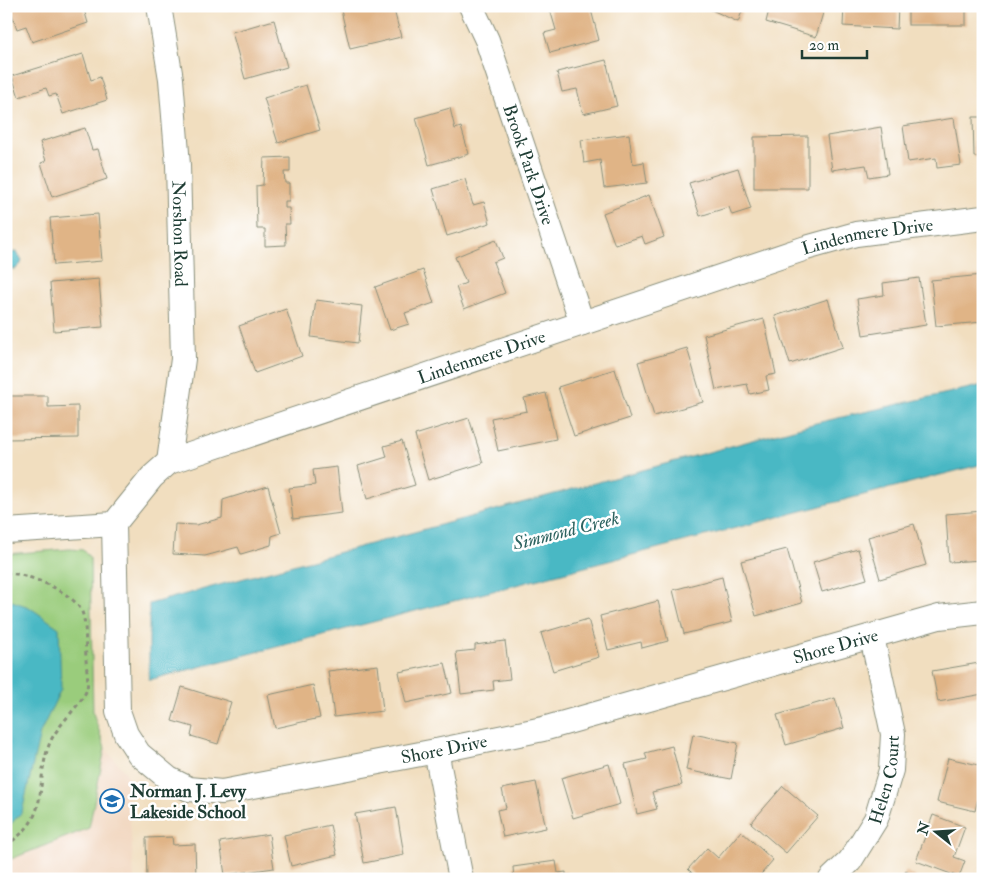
<svg xmlns="http://www.w3.org/2000/svg" width="989" height="885" viewBox="0 0 989 885" font-family="'IM FELL Double Pica',serif">
	<rect width="100%" height="100%" fill="#fff"/>
	<filter id="ink" filterUnits="userSpaceOnUse"><feTurbulence type="fractalNoise" baseFrequency=".02" numOctaves="2"/><feDisplacementMap in="SourceGraphic" scale="10" xChannelSelector="R" yChannelSelector="G"/><feConvolveMatrix kernelMatrix="1 2 1 2 8 2 1 2 1" color-interpolation-filters="sRGB"/></filter>
	<filter id="wash" filterUnits="userSpaceOnUse"><feTurbulence type="fractalNoise" baseFrequency=".0096" numOctaves="4" result="noise"/><feDisplacementMap in="SourceGraphic" scale="20" xChannelSelector="R" yChannelSelector="G"/><feGaussianBlur stdDeviation="1.12" result="paint"/><feColorMatrix in="noise" values="0 0 0 0 0 0 0 0 0 0 0 0 0 0 0 0 0 1.4 0 .05"/><feComposite in="paint" operator="in"/></filter>
	<g filter="url(#wash)">
		<rect width="100%" height="100%" fill="#f1debf"/>
		<!-- built -->
		<polygon fill="#f1d5bd" points="105,748 127,774 134,879 6,879 6,861 89,828"/>
		<!-- green -->
		<polygon fill="#9acc7c" stroke="#5c8458" points="70,549 83,550 90,558 93,713 105,748 89,828 6,861 6,554"/>
		<!-- water -->
		<g fill="#4ab8c4" stroke="#347a7c">
			<polygon points="17,252 22,260 21,264 16,269 6,269 6,253"/>
			<polygon points="983,385 983,464 149,680 149,604 816,423"/>
			<polygon points="6,599 29,607 59,628 61,689 40,733 22,812 6,829"/>
		</g>
		<g id="blocks">
			<!-- building -->
			<g fill="#e0b486">
				<polygon points="9,6 83,6 88,23 32,42 26,26 17,29"/>
				<polygon points="340,6 393,6 401,37 350,49"/>
				<polygon points="549,6 590,6 599,40 550,53 544,33 556,30"/>
				<polygon points="703,6 744,6 738,22"/>
				<polygon points="770,6 825,6 816,37 766,22"/>
				<polygon points="844,6 898,6 897,29 843,26"/>
				<rect x="908" y="6" width="58" height="19"/>
				<polygon points="274,20 287,67 245,79 232,32"/>
				<polygon points="83,54 91,80 100,77 107,100 63,114 56,94 49,96 46,88 19,97 12,76"/>
				<polygon points="606,60 617,106 583,114 577,89 562,92 557,72"/>
				<polygon points="306,85 320,130 278,143 264,98"/>
				<polygon points="450,108 455,129 461,127 469,154 429,165 416,118"/>
				<polygon points="973,117 983,117 983,157 974,157"/>
				<polygon points="954,118 961,165 937,168 936,158 908,162 903,126"/>
				<polygon points="881,127 888,174 869,177 866,165 832,170 827,136"/>
				<polygon points="85,128 92,150 98,149 107,179 52,197 41,163 46,161 40,142"/>
				<polygon points="629,134 633,164 644,162 647,183 604,188 600,160 584,163 581,140"/>
				<polygon points="808,136 808,188 754,188 754,137"/>
				<polygon points="290,157 290,172 284,172 285,183 289,183 289,201 285,201 285,208 289,208 290,224 285,224 286,245 265,246 265,229 257,229 256,186 263,185 264,158"/>
				<polygon points="738,168 751,209 732,215 729,207 700,216 689,183"/>
				<polygon points="465,179 473,205 484,202 490,223 447,236 433,189"/>
				<polygon points="649,195 664,237 645,244 642,236 615,245 603,213"/>
				<polygon points="98,214 102,261 54,265 50,218"/>
				<polygon points="496,240 503,258 493,262 505,293 464,309 456,287 466,283 455,257"/>
				<polygon points="423,270 434,303 405,313 409,324 390,330 375,287"/>
				<polygon points="983,275 983,322 936,326 931,280"/>
				<polygon points="919,278 926,325 863,335 857,299 884,295 883,283"/>
				<polygon points="99,279 103,327 54,331 50,283"/>
				<polygon points="828,299 843,347 790,364 775,316"/>
				<polygon points="316,300 362,306 358,343 311,337"/>
				<polygon points="286,309 302,356 255,373 239,326"/>
				<polygon points="764,319 776,374 766,376 769,390 750,394 747,384 716,390 704,335"/>
				<polygon points="687,348 703,402 654,416 638,362"/>
				<polygon points="615,369 630,418 574,436 558,387"/>
				<polygon points="546,393 556,439 498,451 491,418 527,411 524,398"/>
				<polygon points="6,396 48,396 48,407 78,406 78,438 6,439"/>
				<polygon points="469,418 483,463 428,480 415,435"/>
				<polygon points="402,441 415,485 367,499 358,466 387,457 384,446"/>
				<polygon points="337,467 342,513 293,519 289,488 315,485 313,470"/>
				<polygon points="268,486 281,533 272,536 271,545 241,554 238,547 205,556 173,554 175,524 196,525 222,518 223,500"/>
				<polygon points="983,511 983,560 949,562 946,514"/>
				<polygon points="914,524 926,565 880,579 868,537"/>
				<polygon points="787,549 802,603 756,616 741,561"/>
				<polygon points="858,549 867,579 822,592 813,562"/>
				<polygon points="722,577 732,622 684,634 673,590"/>
				<polygon points="658,601 668,641 642,648 641,642 608,650 600,616"/>
				<polygon points="588,619 599,657 553,671 541,633"/>
				<polygon points="505,641 510,679 493,681 494,690 461,694 456,652 475,650 475,645"/>
				<polygon points="445,663 452,693 406,703 399,672"/>
				<polygon points="979,663 983,684 983,694 938,702 932,671"/>
				<polygon points="378,665 383,711 334,717 328,671"/>
				<polygon points="313,685 320,718 275,728 268,695"/>
				<polygon points="182,687 231,702 218,744 191,736 193,727 172,721"/>
				<polygon points="835,698 844,728 786,745 777,715"/>
				<polygon points="693,734 738,743 731,779 686,770"/>
				<polygon points="672,746 682,785 652,792 657,809 637,814 625,764 647,759 645,753"/>
				<polygon points="948,758 983,766 983,778 975,811 937,802"/>
				<polygon points="609,764 620,804 573,818 561,778"/>
				<polygon points="536,782 546,828 503,837 497,810 506,808 502,789"/>
				<polygon points="783,786 818,816 786,853 751,823"/>
				<polygon points="396,807 404,855 364,863 355,814"/>
				<polygon points="933,815 965,827 954,857 965,861 959,877 916,861"/>
				<polygon points="330,825 337,855 291,866 284,835"/>
				<polygon points="741,831 773,860 757,879 698,879 688,869 707,848 718,858"/>
				<polygon points="269,834 274,868 225,875 220,842"/>
				<polygon points="172,837 173,845 195,844 196,878 147,879 146,838"/>
				<polygon points="556,861 558,873 566,872 566,879 514,879 513,867"/>
				<polygon points="906,871 918,879 901,879"/>
			</g>
		</g>
	</g>
	<g filter="url(#ink)">
		<use href="#blocks" fill-opacity="0" stroke="#888e7a" stroke-width="1"/>
		<g fill="none" stroke-linecap="round" stroke-linejoin="round">
			<!-- minor casing -->
			<g stroke="#888e7a" stroke-width="26">
				<g id="minor">
					<path id="s1" d="M 159,6 L 171,79 L 178,165 L 183,359 L 169,462"/>
					<path id="s2" d="M 471,6 L 487,40 L 582,323"/>
					<path id="s3" d="M 114,524 L 118,711 L 126,734 L 139,754 L 169,779 L 189,789 L 222,792 L 436,751 L 543,729 L 939,617 L 983,612"/>
					<path id="s4" d="M 6,531 L 114,524 L 152,477 L 169,462 L 806,248 L 856,234 L 983,218"/>
					<polyline points="436,751 461,879"/>
					<path id="s5" d="M 831,879 L 850,861 L 876,819 L 891,770 L 893,734 L 872,637"/>
				</g>
			</g>
			<!-- path -->
			<path stroke="#888e7a" stroke-width="3" stroke-dasharray="4 4" stroke-linecap="butt" d="M 6,573 C 27,573 74,592 82,612 C 87,625 85,644 86,658 C 86,667 89,680 87,688 C 84,703 56,725 49,745 C 34,786 52,817 6,845"/>
			<!-- minor -->
			<use href="#minor" stroke="#fff" stroke-width="24"/>
		</g>
	</g>
	<!-- icons -->
	<defs>
		<g id="school-ring" transform="scale(1.25)"><circle r="9.5" fill="#fff" stroke="#1f6fb2" stroke-width="1.5"/><path d="M0-5L7-2L0 1L-7-2ZM-4 1L0 2.5L4 1V4Q0 6-4 4Z" fill="#1f6fb2"/></g>
	</defs>
	<g fill-rule="evenodd">
		<use href="#school-ring" x="112" y="801"/>
	</g>
	<g text-anchor="middle" dominant-baseline="central" stroke-width="5" stroke-linejoin="round" paint-order="stroke">
		<!-- street labels -->
		<g font-size="18" fill="#1f3d34" stroke="#fff">
			<text stroke="none"><textPath href="#s2" startOffset="169">Brook Park Drive</textPath></text>
			<text stroke="none"><textPath href="#s1" startOffset="229">Norshon Road</textPath></text>
			<text stroke="none"><textPath href="#s4" startOffset="926">Lindenmere Drive</textPath></text>
			<text stroke="none"><textPath href="#s4" startOffset="521">Lindenmere Drive</textPath></text>
			<text stroke="none"><textPath href="#s3" startOffset="961">Shore Drive</textPath></text>
			<text stroke="none"><textPath href="#s3" startOffset="556">Shore Drive</textPath></text>
			<text stroke="none"><textPath href="#s5" startOffset="116">Helen Court</textPath></text>
		</g>
		<!-- poi labels -->
		<g font-size="18" font-weight="bold" fill="#1f3d34" stroke="#fff" text-anchor="start">
			<text x="130" y="791">Norman J. Levy<tspan x="130" dy="21">Lakeside School</tspan></text>
		</g>
		<!-- water labels -->
		<g font-size="19" font-style="italic" fill="#2c625f" stroke="#fff">
			<text transform="translate(566 531) rotate(-14)">Simmond Creek</text>
		</g>
	</g>
	<!-- margin -->
	<rect width="989" height="885" fill="none" stroke="#fff" stroke-width="25"/>
	<!-- north arrow -->
	<g transform="translate(936 832) rotate(287)" stroke="#ffffff" stroke-width="4" paint-order="stroke">
	<path d="M0-4L9 19L0 12L-9 19Z" fill="#1f3d34"/>
	<text y="-8" font-size="14" font-weight="bold" text-anchor="middle" fill="#1f3d34">N</text>
	</g>
	<!-- scale -->
	<path d="M802 50v8h65v-8" fill="none" stroke="#1f3d34" stroke-width="2.5"/>
	<text x="809" y="50" font-size="15" fill="#1f3d34" stroke="#ffffff" stroke-width="4" paint-order="stroke">20 m</text>
</svg>
